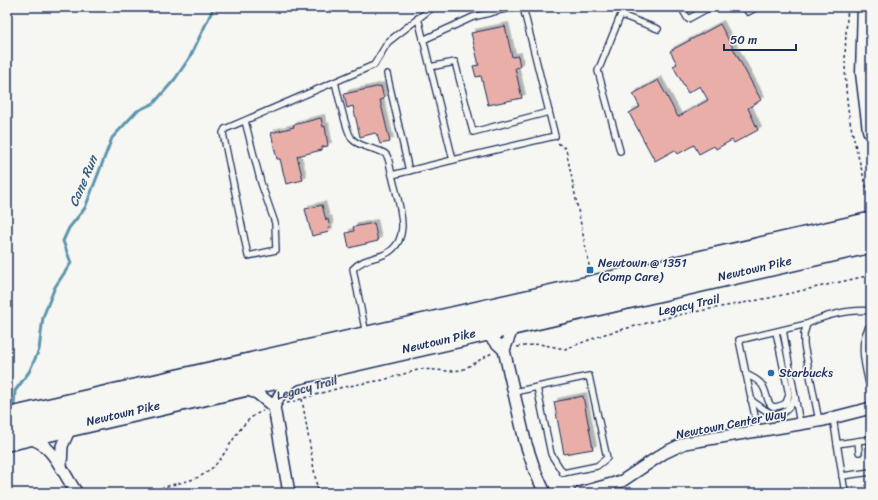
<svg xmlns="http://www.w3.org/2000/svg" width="878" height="500" viewBox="0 0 878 500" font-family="Sriracha,sans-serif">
	<defs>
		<filter id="shadow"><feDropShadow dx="3.5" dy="-3.5" stdDeviation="0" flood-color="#0004"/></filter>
	</defs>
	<rect width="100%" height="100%" fill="#f6f6f2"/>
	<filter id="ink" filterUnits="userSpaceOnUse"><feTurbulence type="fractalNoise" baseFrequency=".025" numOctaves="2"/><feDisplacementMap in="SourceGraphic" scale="8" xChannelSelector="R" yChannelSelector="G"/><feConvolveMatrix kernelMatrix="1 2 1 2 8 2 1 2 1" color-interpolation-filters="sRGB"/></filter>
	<g filter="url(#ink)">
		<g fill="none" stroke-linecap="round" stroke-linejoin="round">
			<!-- stream -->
			<polyline stroke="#5d96ad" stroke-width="3" points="14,406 15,391 29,372 39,350 43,317 55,287 71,263 63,241 69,228 85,208 112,138 137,111 154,103 175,79 190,57 214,7"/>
		</g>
		<!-- building -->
		<g fill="#e9aea8" stroke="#1b2f5e" filter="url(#shadow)">
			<polygon points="720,24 761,100 748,108 758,130 734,143 732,140 716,149 714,146 699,154 694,145 678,154 675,150 655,161 629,113 640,107 633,94 658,80 678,117 708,100 700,86 688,93 673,66 677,64 670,51"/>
			<polygon points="505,26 512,57 518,56 520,67 515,68 522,98 488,105 481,76 476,77 473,66 479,65 471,33"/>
			<polygon points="381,86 384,99 380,100 390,142 380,144 377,135 375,133 360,137 353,106 347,108 344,94"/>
			<polygon points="321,118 323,127 325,126 328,146 322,147 322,150 297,156 303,180 286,184 280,159 277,159 271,133 294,127 293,125"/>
			<polygon points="322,205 326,220 328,219 330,228 328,228 329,232 312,236 305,209"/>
			<polygon points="374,223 378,241 349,248 346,233 354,231 353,227"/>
			<polygon points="583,396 593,449 564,454 554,402"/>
		</g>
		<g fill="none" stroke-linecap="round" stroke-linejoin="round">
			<!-- lane casing -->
			<g stroke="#1b2f5e" stroke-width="8">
				<g id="lane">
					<polyline points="681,7 688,19 710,7"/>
					<polyline points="746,7 748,12 757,7"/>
					<polyline points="621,15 658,29"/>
					<polyline points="418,18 453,160 555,136 523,7"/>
					<polyline points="423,40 473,17 514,7"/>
					<polyline points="430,67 455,62 473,132 549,112"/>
					<polyline points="387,74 409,171"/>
					<path d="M 335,82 C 338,94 346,132 352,139 C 361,149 384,149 387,156 C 390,162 390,169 392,175"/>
					<polyline points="245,121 261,183 275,223 276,250 248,256 223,133 225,129 374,65 388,42 433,7"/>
					<polyline points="620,151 598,71 624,7"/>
					<path d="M 871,324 C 856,343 867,372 871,393"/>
					<polyline points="783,330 800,424"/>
					<path d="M 366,334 L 353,269 C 361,260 372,259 383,255 C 416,242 397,200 392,175 L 453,160"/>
					<path d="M 746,374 C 751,377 759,380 762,385 C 770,395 764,415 786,403 L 789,395 L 776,332"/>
					<polyline points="514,392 589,376 607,458 597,466 563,473 551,454 537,387"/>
					<path d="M 751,400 C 771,415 782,424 795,397"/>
					<polyline points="833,418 845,493"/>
					<path d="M 819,421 L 804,345 L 804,334 L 807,324 C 825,315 851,309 871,311"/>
					<polyline points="758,431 739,340 807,324"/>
					<polyline points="870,439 871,450"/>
					<polyline points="858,441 859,452"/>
					<polyline points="837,444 871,439"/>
					<polyline points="842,476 871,472"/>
				</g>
			</g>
			<!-- street casing -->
			<g stroke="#1b2f5e" stroke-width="14">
				<g id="street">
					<polyline points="514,324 504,350 525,441 535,471 545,493"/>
					<polyline points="484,331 504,350"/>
					<polyline points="245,389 257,393 274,407"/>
					<path d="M 28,438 C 54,443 63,475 77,493"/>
					<polyline points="61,467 62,446 71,426"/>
					<path d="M 289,493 L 274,407 C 279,394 286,384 297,378"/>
					<polyline points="580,493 622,481 664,453 685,443 824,420 871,408"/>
				</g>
			</g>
			<!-- secondary casing -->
			<g stroke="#1b2f5e" stroke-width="19">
				<polyline id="secondary" points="866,7 864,73 871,130"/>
			</g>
			<!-- highway casing -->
			<g stroke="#1b2f5e" stroke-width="24">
				<g id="highway">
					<polyline points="7,419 871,223"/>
					<path id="s1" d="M 7,440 L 871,242"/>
				</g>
			</g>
			<!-- path -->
			<g stroke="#1b2f5e" stroke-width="1.5" stroke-dasharray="3 3" stroke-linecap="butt">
				<path d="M 848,7 C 844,49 843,94 853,135 C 858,158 865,181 871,204"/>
				<polyline points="558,143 566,149 590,270"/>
				<polyline points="517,347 539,344 565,349 605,334 678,315 769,298 871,275"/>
				<polyline points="302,399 318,493"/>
				<polyline points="287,403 343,387 383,380 421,369 449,371 462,370 492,353"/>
				<path d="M 150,493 C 169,482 196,484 212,468 C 230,452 238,420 263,411"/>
			</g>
			<!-- lane -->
			<use href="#lane" stroke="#f6f6f2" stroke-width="5.5"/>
			<!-- street -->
			<use href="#street" stroke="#f6f6f2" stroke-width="11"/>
			<!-- secondary -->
			<use href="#secondary" stroke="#f6f6f2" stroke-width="16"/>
			<!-- highway -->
			<use href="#highway" stroke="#f6f6f2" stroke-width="21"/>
		</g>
	</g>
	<!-- markers -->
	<g fill="#1f6fb2" stroke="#f6f6f2" stroke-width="1.5">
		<rect x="586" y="266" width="8" height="8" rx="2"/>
		<circle cx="771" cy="373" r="4"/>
	</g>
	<g text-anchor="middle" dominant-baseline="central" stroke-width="3" stroke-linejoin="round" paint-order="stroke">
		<!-- poi labels -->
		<g font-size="12" fill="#1b2f5e" stroke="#f6f6f2" text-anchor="start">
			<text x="598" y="263">Newtown @ 1351<tspan x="598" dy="14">(Comp Care)</tspan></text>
			<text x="779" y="373">Starbucks</text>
		</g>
		<!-- street labels -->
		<g font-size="12" fill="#1b2f5e" stroke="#f6f6f2">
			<text stroke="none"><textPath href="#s1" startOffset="767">Newtown Pike</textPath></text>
			<text transform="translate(689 305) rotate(-12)">Legacy Trail</text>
			<text stroke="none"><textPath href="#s1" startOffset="443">Newtown Pike</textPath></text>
			<text transform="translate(307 388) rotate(-15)">Legacy Trail</text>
			<text stroke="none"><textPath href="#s1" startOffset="119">Newtown Pike</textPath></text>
			<text transform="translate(731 424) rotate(-11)">Newtown Center Way</text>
		</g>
		<!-- water labels -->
		<g font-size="13" font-style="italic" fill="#365a7f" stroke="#f6f6f2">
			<text transform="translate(83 181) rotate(-67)">Cane Run</text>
		</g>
	</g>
	<!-- margin -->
	<rect width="878" height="500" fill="none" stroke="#f6f6f2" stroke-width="24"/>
	<rect x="12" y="12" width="854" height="476" fill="none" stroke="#1b2f5e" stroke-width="1.5" filter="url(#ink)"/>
	<!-- scale -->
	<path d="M724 44v6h72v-6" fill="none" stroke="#1b2f5e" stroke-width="2"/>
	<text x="730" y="44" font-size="12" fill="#1b2f5e" stroke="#f6f6f2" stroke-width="3" paint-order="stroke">50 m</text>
</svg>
